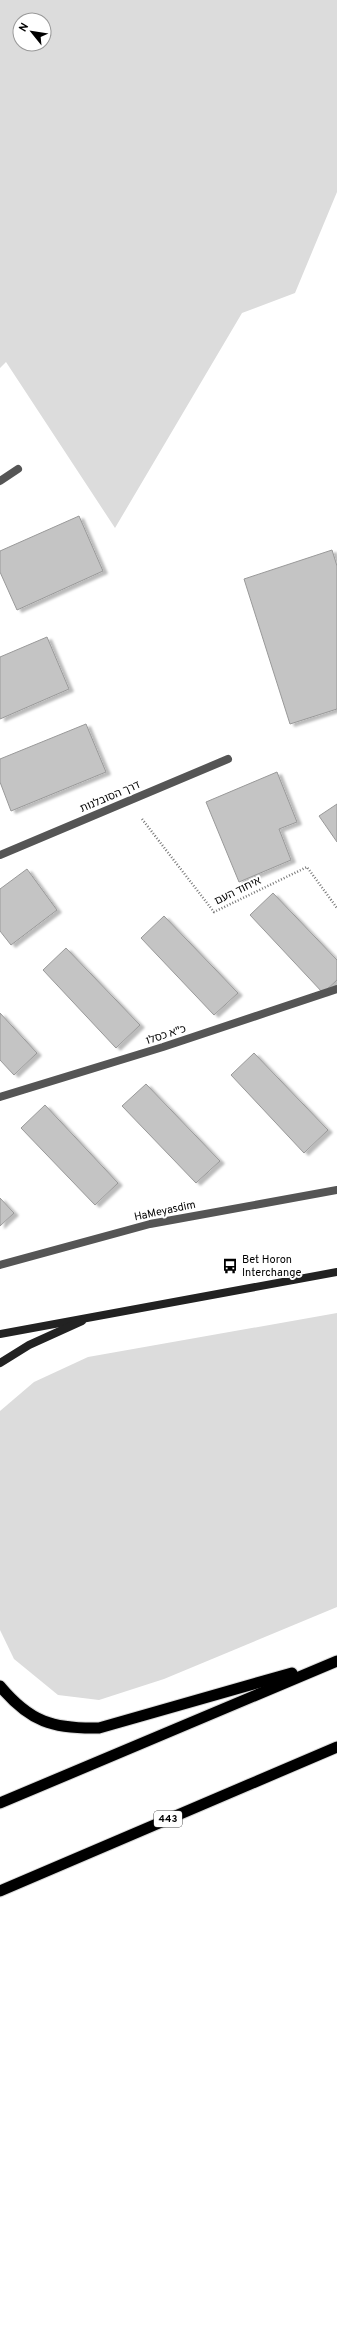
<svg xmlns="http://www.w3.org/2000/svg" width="337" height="2341" viewBox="0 0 337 2341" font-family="Overpass,'Noto Sans Hebrew',sans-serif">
	<defs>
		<filter id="shadow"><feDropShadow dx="4.5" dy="2.5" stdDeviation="1" flood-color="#0004"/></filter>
	</defs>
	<rect width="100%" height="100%" fill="#fff"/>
	<!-- green -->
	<g fill="#dcdcdc" fill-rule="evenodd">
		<path d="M 0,0 L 337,0 L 337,192 L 295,293 L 242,313 L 115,528 L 6,362 L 0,368 ZM 20,20 L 44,20 L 44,44 L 20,44 Z"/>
		<polygon points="337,1313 337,1607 164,1679 99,1700 58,1695 14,1659 0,1630 0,1411 34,1382 88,1357"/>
	</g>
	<!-- building -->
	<g fill="#c4c4c4" stroke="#999" filter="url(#shadow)">
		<polygon points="79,516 103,571 17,610 0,572 0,551"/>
		<polygon points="332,550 337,566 337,709 290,724 244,579"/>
		<polygon points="47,637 69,689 0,719 0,657"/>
		<polygon points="86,724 106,772 11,811 0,782 0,759"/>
		<polygon points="277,772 297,822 279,829 291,860 239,882 206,802"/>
		<polygon points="337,804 337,842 319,816"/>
		<polygon points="27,869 57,910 11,945 0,931 0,889"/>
		<polygon points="273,893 337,960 337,980 323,993 250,915"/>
		<polygon points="164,916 238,993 214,1015 141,938"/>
		<polygon points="66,948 140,1025 116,1048 43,970"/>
		<polygon points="0,1013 37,1053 14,1075 0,1060"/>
		<polygon points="254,1053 328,1130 304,1153 231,1075"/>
		<polygon points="146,1084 220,1161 196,1183 122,1106"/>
		<polygon points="45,1105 118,1183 95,1205 21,1128"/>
		<polygon points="0,1198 14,1213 0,1226"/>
	</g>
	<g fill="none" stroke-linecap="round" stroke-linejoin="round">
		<!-- trunk casing -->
		<g stroke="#dbdbdb" stroke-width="13">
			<g id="trunk">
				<path d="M 0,1686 C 30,1722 53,1729 99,1728 L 292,1673"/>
				<polyline points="0,1803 337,1661"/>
				<polyline points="0,1891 337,1747"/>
			</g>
		</g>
		<!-- path -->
		<polyline stroke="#777" stroke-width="2.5" stroke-dasharray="1 2" stroke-linecap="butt" points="142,819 214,912 307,867 337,908"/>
		<!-- service -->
		<polyline stroke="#555" stroke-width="8" points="0,481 18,469"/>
		<!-- minor -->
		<g stroke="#555" stroke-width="8">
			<polyline points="0,855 228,759"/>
			<polyline points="0,1097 163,1047 337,989"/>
			<polyline points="0,1265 150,1224 337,1190"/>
		</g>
		<!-- secondary -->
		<g stroke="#222" stroke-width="8">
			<polyline points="0,1334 337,1272"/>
			<polyline points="0,1363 29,1345 82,1321"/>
		</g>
		<!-- trunk -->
		<use href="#trunk" stroke="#000" stroke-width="11"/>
	</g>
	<!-- icons -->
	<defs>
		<g id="bus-bare" transform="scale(1.2)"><path d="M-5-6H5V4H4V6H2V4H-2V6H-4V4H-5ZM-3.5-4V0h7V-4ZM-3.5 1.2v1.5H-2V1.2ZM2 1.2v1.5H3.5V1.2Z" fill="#000" stroke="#fff" stroke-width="2.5" paint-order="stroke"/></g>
	</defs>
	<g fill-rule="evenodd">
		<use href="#bus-bare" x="230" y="1266"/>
	</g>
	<g text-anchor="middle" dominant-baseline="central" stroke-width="4" stroke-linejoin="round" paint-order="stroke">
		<!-- shield labels -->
		<rect fill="#fff" stroke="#4c4c4c" stroke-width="1" x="154" y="1811" width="28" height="16" rx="3"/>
		<g font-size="10" font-weight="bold" fill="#000">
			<text x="168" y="1819">443</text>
		</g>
		<!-- street labels -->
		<g font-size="11" fill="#000" stroke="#fff">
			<text transform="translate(110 797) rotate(-23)">דרך הסובלנות</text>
			<text transform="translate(238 891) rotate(-26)">איחוד העם</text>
			<text transform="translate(166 1035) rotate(-18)">כ"א כסלו</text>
			<text transform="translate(165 1211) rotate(-12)">HaMeyasdim</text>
		</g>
		<!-- poi labels -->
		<g font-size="11" fill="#000" stroke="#fff" text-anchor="start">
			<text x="242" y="1260">Bet Horon<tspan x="242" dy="13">Interchange</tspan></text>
		</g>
	</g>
	<!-- north arrow -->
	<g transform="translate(32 32) rotate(300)"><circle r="19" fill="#ffffff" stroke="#999999"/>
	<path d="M0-3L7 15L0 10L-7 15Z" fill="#000000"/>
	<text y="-6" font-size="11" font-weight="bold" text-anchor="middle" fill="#000000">N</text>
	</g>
</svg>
